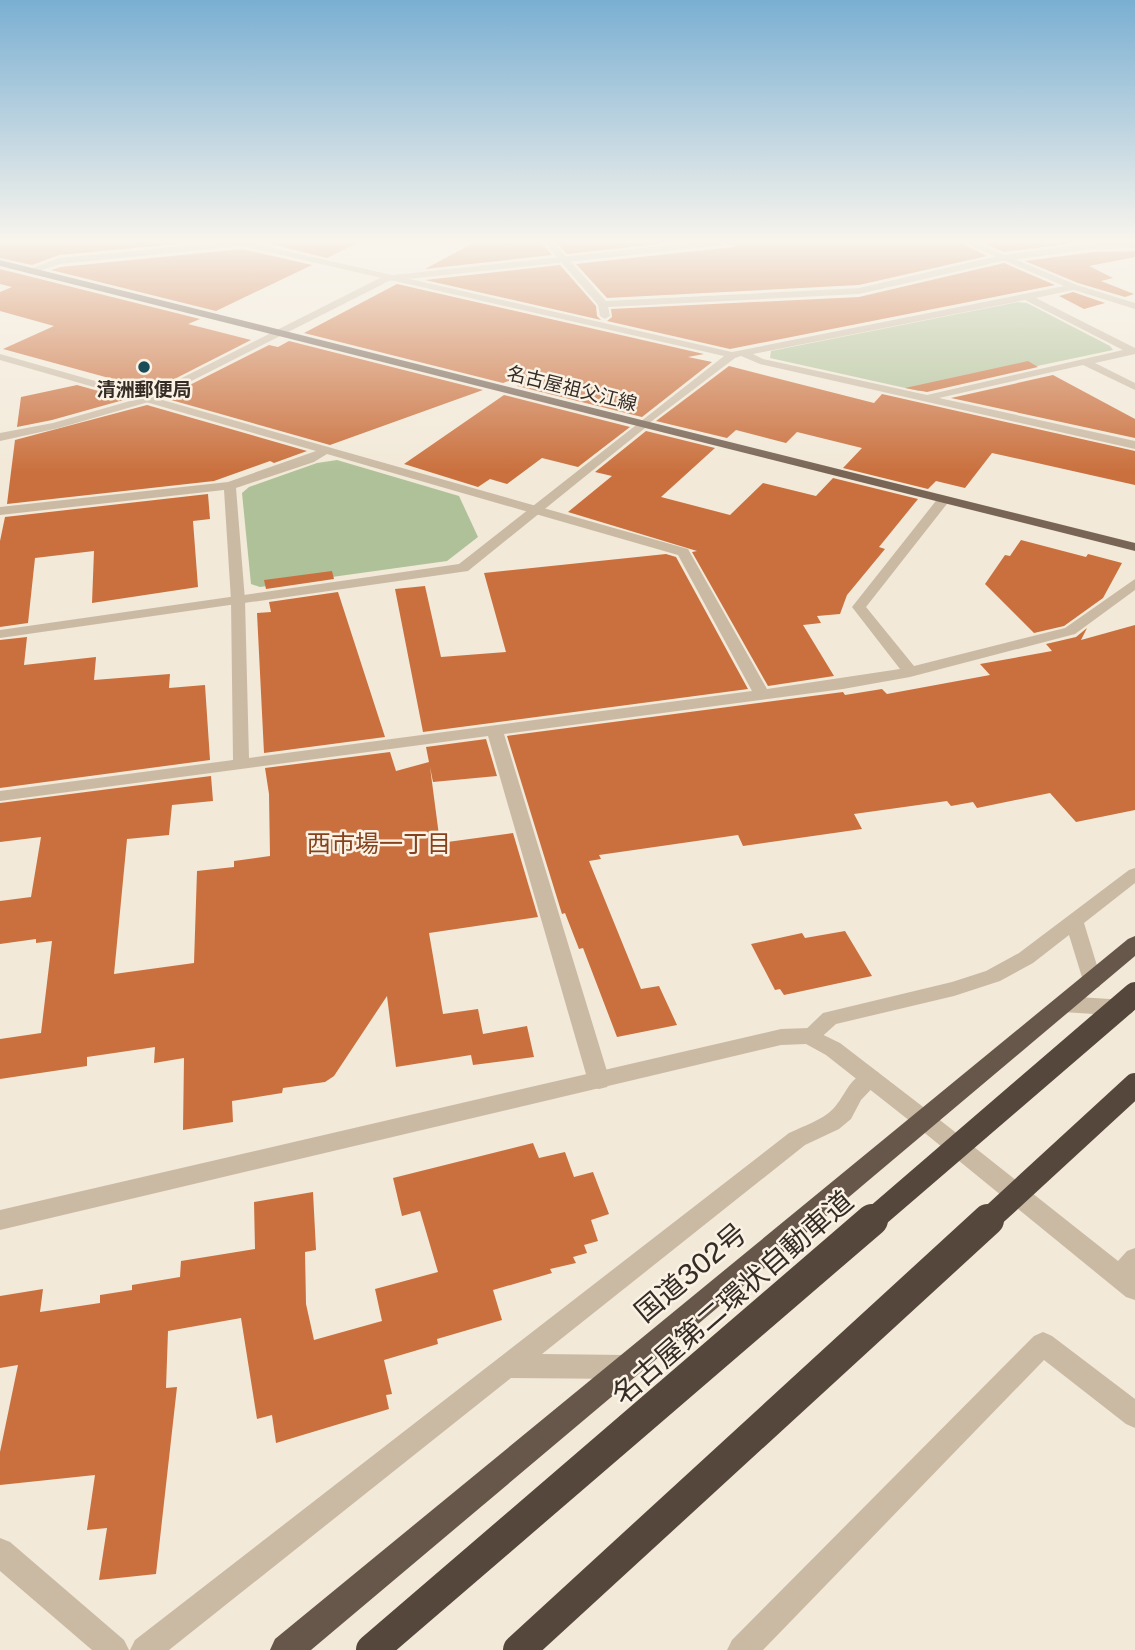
<svg xmlns="http://www.w3.org/2000/svg" width="1135" height="1650" viewBox="0 0 1135 1650" font-family="'Public Sans','Noto Sans JP',sans-serif">
	<rect width="100%" height="100%" fill="#f2e9d8"/>
	<!-- green -->
	<g fill="#afc198">
		<polygon points="1018,302 1027,303 1110,346 1113,350 919,391 770,358 771,351"/>
		<polygon points="337,460 459,496 478,537 447,561 260,587 251,584 242,493 249,487 317,463"/>
	</g>
	<!-- building -->
	<g fill="#ca703e">
		<polygon points="0,241 210,241 59,255 32,265 0,258"/>
		<polygon points="258,241 361,241 327,258"/>
		<polygon points="477,241 540,241 552,255 425,269"/>
		<polygon points="555,241 685,241 567,254"/>
		<polygon points="739,241 957,241 987,256 859,285 607,298 576,264 733,247"/>
		<polygon points="978,241 1090,241 1004,252"/>
		<polygon points="242,249 312,265 216,311 51,270 61,267"/>
		<polygon points="1135,251 1135,257 1089,266 1113,278 1101,281 1134,294 1125,297 1078,283 1025,261 1094,252"/>
		<polygon points="1004,263 1055,285 730,349 607,321 612,317 611,309 859,297"/>
		<polygon points="560,265 596,306 597,316 601,320 425,280"/>
		<polygon points="0,269 200,319 188,324 251,340 147,393 100,380 109,378 3,349 54,326 0,311 0,292 12,287 0,284"/>
		<polygon points="397,284 704,354 688,357 712,362 642,417 517,386 524,381 522,376 503,383 304,333"/>
		<polygon points="1073,292 1105,303 1084,309 1059,296"/>
		<polygon points="289,341 483,390 330,445 164,398 269,345 278,347"/>
		<polygon points="1028,361 1038,367 927,392 905,388"/>
		<polygon points="729,366 874,403 882,394 1135,451 1135,485 992,453 965,488 936,481 928,489 843,468 862,448 797,432 786,443 736,430 727,438 656,421"/>
		<polygon points="1053,375 1135,419 1135,438 951,398"/>
		<polygon points="77,385 127,399 52,420 17,427 21,397"/>
		<polygon points="504,395 630,427 578,467 542,458 507,484 490,479 478,487 404,464"/>
		<polygon points="147,405 307,451 274,463 270,461 214,481 7,504 15,440"/>
		<polygon points="646,431 715,448 661,497 730,515 763,483 816,496 833,478 918,499 879,547 885,549 847,595 840,614 817,616 821,623 803,625 834,676 768,686 692,552 697,551 568,512 612,476 595,472"/>
		<polygon points="208,494 210,519 193,521 198,587 92,603 94,551 35,558 28,623 0,627 0,541 5,517"/>
		<polygon points="1021,540 1086,557 1088,554 1122,563 1103,598 1064,626 1034,633 985,584 1005,555 1010,556"/>
		<polygon points="666,554 676,557 748,689 423,732 395,589 425,586 441,657 506,652 484,573"/>
		<polygon points="332,571 334,579 266,589 264,580"/>
		<polygon points="338,592 385,737 264,753 257,613 271,612 269,602"/>
		<polygon points="1135,625 1135,810 1076,822 1050,793 977,808 973,802 951,806 947,801 854,814 862,829 743,846 738,835 599,855 601,859 589,861 641,989 659,986 677,1025 617,1037 583,948 579,949 565,913 562,914 507,736 843,692 845,695 882,689 887,694 990,675 980,664 1052,651 1046,644 1076,637 1087,628 1081,640"/>
		<polygon points="27,637 24,665 96,657 94,680 170,674 169,688 205,685 210,760 0,788 0,640"/>
		<polygon points="486,739 497,776 433,782 430,767 440,843 513,833 538,917 429,933 443,1014 478,1009 483,1034 527,1026 534,1057 473,1065 471,1055 396,1067 387,996 334,1076 325,1082 283,1088 282,1093 232,1101 233,1122 183,1130 184,1058 154,1063 155,1047 87,1057 87,1066 0,1079 0,1039 41,1033 52,941 36,943 36,939 0,944 0,901 31,897 41,837 0,842 0,803 211,776 213,801 172,805 169,835 127,839 114,974 194,963 197,871 234,867 234,861 270,856 269,794 265,768 390,752 396,771 429,762 426,747"/>
		<polygon points="845,931 872,976 784,995 780,989 775,990 751,944 802,933 805,938"/>
		<polygon points="533,1143 539,1158 565,1152 574,1177 593,1172 609,1214 591,1220 598,1241 584,1245 587,1253 573,1257 576,1263 550,1269 552,1273 493,1290 502,1320 437,1339 438,1344 384,1360 392,1394 386,1395 389,1409 276,1443 272,1415 257,1419 241,1318 168,1331 166,1388 177,1387 156,1574 99,1580 107,1528 87,1530 95,1475 0,1485 0,1452 18,1365 0,1368 0,1296 43,1289 40,1312 100,1303 100,1295 132,1290 132,1285 180,1277 181,1261 255,1249 254,1202 313,1192 316,1250 305,1252 306,1304 314,1340 382,1321 375,1289 438,1272 420,1211 402,1216 393,1178"/>
	</g>
	<g fill="none" stroke-linecap="round" stroke-linejoin="round">
		<!-- minor -->
		<g fill="#cabaa4" fill-rule="evenodd">
			<path d="M 236,241 L 256,241 L 255,244 L 732,352 L 1074,284 L 1077,285 L 1077,289 L 1036,298 L 1135,348 L 1135,354 L 1095,363 L 1135,383 L 1135,390 L 1083,365 L 939,398 L 1135,441 L 1135,449 L 760,364 L 741,356 L 735,358 L 644,427 L 640,426 L 640,422 L 724,356 L 242,246 L 60,264 L 30,274 L 25,271 L 59,258 ZM 1025,300 L 1123,350 L 927,395 L 763,359 L 753,354 Z"/>
			<polygon points="543,241 552,241 606,301 859,288 1002,255 1094,243 1135,242 1135,248 1094,249 1002,261 859,294 608,307 610,316 605,319 600,316 598,305"/>
			<path d="M 0,354 L 688,549 L 767,689 L 900,669 L 852,607 L 939,497 L 944,496 L 950,500 L 866,607 L 914,666 L 1065,628 L 1135,579 L 1135,590 L 1075,634 L 910,677 L 843,689 L 504,734 L 610,1081 L 607,1087 L 599,1089 L 591,1087 L 588,1081 L 488,736 L 0,801 L 0,791 L 233,760 L 231,600 L 224,490 L 0,515 L 0,507 L 228,482 L 316,451 L 0,360 ZM 327,454 L 678,555 L 752,691 L 249,758 L 245,600 L 236,488 L 314,462 Z"/>
			<polygon points="1135,868 1135,883 1084,923 1102,982 1099,987 1092,989 1085,987 1069,935 1033,963 1000,981 954,996 836,1024 816,1042 809,1044 802,1042 799,1036 823,1013 952,982 986,971 1019,953 1129,870"/>
			<polygon points="1063,996 1125,1000 1132,1003 1135,1008 1132,1013 1125,1016 1063,1012 1056,1009 1053,1004 1056,999"/>
			<path d="M 871,1070 L 878,1072 L 882,1078 L 861,1100 L 851,1119 L 839,1129 L 805,1145 L 542,1354 L 625,1355 L 634,1358 L 638,1367 L 634,1376 L 625,1379 L 511,1378 L 169,1650 L 130,1650 L 135,1640 L 789,1133 C 804,1126 822,1120 833,1109 C 847,1094 848,1077 871,1070 Z"/>
			<polygon points="923,1110 931,1113 1118,1261 1127,1251 1135,1248 1135,1300 1126,1297 915,1125 912,1119 915,1113"/>
			<polygon points="1043,1332 1052,1336 1135,1399 1135,1428 1126,1424 1044,1360 763,1650 727,1650 732,1640 1034,1336"/>
			<polygon points="0,1538 10,1542 124,1640 129,1650 92,1650 0,1571"/>
		</g>
		<!-- tertiary -->
		<g fill="#cabaa4" fill-rule="evenodd">
			<polygon points="709,241 737,241 733,244 389,281 152,401 59,428 0,441 0,433 53,423 144,397 384,276"/>
			<polygon points="959,241 971,241 1077,285 1135,303 1135,309 1071,289"/>
			<polygon points="640,422 650,424 468,571 0,638 0,630 459,564"/>
			<polygon points="809,1028 840,1043 931,1113 934,1119 931,1125 923,1128 915,1125 826,1055 806,1044 781,1045 0,1230 0,1210 781,1029"/>
		</g>
		<!-- primary -->
		<polygon fill="#786556" fill-rule="evenodd" points="0,260 1135,543 1135,551 0,266"/>
		<!-- trunk -->
		<polygon fill="#67564a" fill-rule="evenodd" points="1135,936 1135,956 311,1650 270,1650 275,1639 1128,939"/>
		<!-- motorway-bridge-far1 -->
		<g stroke="#56473d" stroke-width="24">
			<polyline points="870,1222 1135,994"/>
			<polyline points="986,1222 1135,1085"/>
		</g>
		<!-- motorway-bridge -->
		<g stroke="#56473d" stroke-width="32">
			<polyline points="372,1650 872,1220"/>
			<polyline points="519,1650 988,1220"/>
		</g>
	</g>
	<!-- sky -->
	<linearGradient id="sky" x2="0" y2="1"><stop stop-color="#7aafd2"/><stop offset="0.51" stop-color="#f9f5ed"/><stop offset="1" stop-color="#f9f5ed" stop-opacity="0"/></linearGradient>
	<rect width="1135" height="472" fill="url(#sky)"/>
	<!-- markers -->
	<circle fill="#1a4d58" stroke="#faf2e5" stroke-width="2.5" cx="144" cy="367" r="7"/>
	<g text-anchor="middle" dominant-baseline="central" stroke-width="5" stroke-linejoin="round" paint-order="stroke">
		<!-- far-street labels -->
		<g font-size="19" fill="#352c26" stroke="#faf2e5">
			<text transform="translate(572 388) rotate(14)">名古屋祖父江線</text>
		</g>
		<!-- far-poi labels -->
		<g font-size="19" font-weight="bold" fill="#352c26" stroke="#faf2e5">
			<text x="144" y="389">清洲郵便局</text>
		</g>
		<!-- neighbourhood labels -->
		<g font-size="24" fill="#86421d" stroke="#faf2e5">
			<text x="379" y="843">西市場一丁目</text>
		</g>
		<!-- near-street labels -->
		<g font-size="28" fill="#352c26" stroke="#faf2e5">
			<text transform="translate(690 1272) rotate(-40)">国道302号</text>
			<text transform="translate(732 1297) rotate(-41)">名古屋第二環状自動車道</text>
		</g>
	</g>
</svg>
